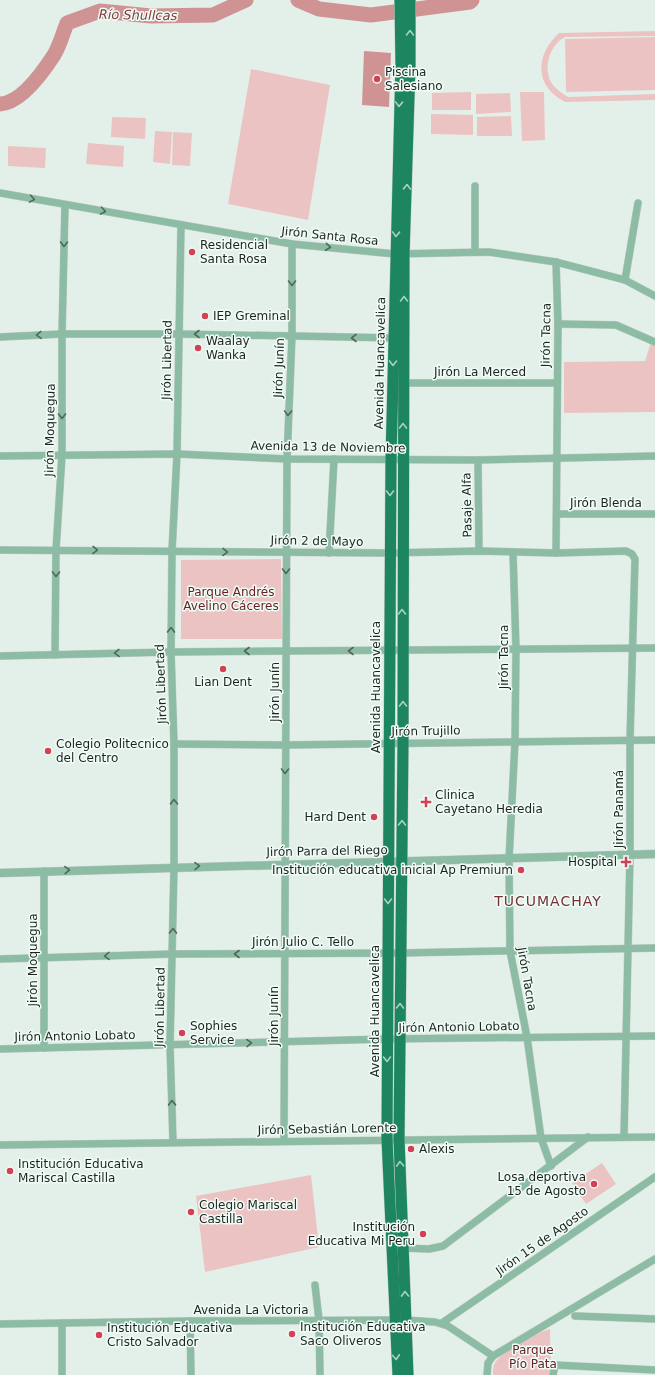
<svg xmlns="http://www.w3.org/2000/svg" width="655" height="1375" viewBox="0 0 655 1375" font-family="'DejaVu Sans',sans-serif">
	<rect width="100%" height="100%" fill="#e3f0e9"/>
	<!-- green -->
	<g fill="#ecc3c3">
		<path d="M 655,31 L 655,36 L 565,37 C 550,45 543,67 551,82 C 555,89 562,93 568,97 L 655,94 L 655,100 L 565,102 C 534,86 535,55 559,33 Z"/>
		<polygon points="655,37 655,90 566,92 565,39"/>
		<polygon points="251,69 330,85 308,220 228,204"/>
		<polygon points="471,92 471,110 432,110 432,93"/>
		<polygon points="520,92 544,92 545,140 522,141"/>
		<polygon points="510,93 511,112 476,114 476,94"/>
		<polygon points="431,114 473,115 473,135 431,134"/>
		<polygon points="511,116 512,136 477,136 477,117"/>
		<polygon points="112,117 146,118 145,139 111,137"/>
		<polygon points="155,131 172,132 170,164 153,162"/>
		<polygon points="173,132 192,133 190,166 172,165"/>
		<polygon points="88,143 124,146 123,167 86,164"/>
		<polygon points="8,146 46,148 45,168 8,166"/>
		<polygon points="651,342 655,345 655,412 564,413 564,362 645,361"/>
		<polygon points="281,559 282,639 181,639 181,560"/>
		<polygon points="602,1163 616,1184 586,1204 572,1183"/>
		<polygon points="311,1175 319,1247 205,1272 196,1196"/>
		<path d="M 550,1329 L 551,1375 L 493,1375 C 493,1369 493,1365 497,1360 C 507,1349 536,1333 550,1329 Z"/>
	</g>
	<!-- water -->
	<polygon fill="#cf9394" points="364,51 391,53 389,107 362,105"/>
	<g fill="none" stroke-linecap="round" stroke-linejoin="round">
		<!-- river -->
		<g stroke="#cf9394" stroke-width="15">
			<polyline points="298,0 319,9 371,15 470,2 472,0"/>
			<path d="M 0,104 C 21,103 43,72 54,55 C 60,45 63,33 67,23 L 100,11 L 151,16 L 213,15 L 246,0"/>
		</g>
		<!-- minor casing -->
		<g stroke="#c0cbc5" stroke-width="8">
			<g id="minor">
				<polyline points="0,193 292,244 395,254 489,252 556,262 625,280 655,296"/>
				<polyline points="475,252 475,186"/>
				<polyline points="625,280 638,203"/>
				<polyline points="558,324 616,325 655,342"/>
				<polyline points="0,337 62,334 179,334 398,338"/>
				<polyline points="403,383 557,383"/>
				<polyline points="0,456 177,454 287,459 478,460 655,456"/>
				<polyline points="478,460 479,551"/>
				<polyline points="557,514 655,514"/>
				<polyline points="0,550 390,553 479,551 556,553 626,551 632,554 635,559 630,740 630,854 624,1137"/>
				<polyline points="513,552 516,649 515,741 509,860 510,951 527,1037 541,1138 551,1166"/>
				<polyline points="329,553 334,459"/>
				<polyline points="556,553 558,324 556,262"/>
				<polyline points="55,655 56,550 62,455 62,334 65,205"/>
				<polyline points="0,656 171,652 655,648"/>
				<polyline points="174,744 286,745 655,740"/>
				<polyline points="0,959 172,954 401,953 655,948"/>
				<polyline points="44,1048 44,871"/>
				<polyline points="0,1049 387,1039 655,1036"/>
				<polyline points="284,1141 287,459 292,335 292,244"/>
				<polyline points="173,1142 170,1045 174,867 174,744 171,652 172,551 177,454 181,225"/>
				<polyline points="0,1145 655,1137"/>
				<polyline points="404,1248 429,1249 443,1246 588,1137"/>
				<polyline points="315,1285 319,1320 320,1375"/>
				<polyline points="575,1316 655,1319"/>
				<polyline points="190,1321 191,1375"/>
				<polyline points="62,1323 62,1375"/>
				<polyline points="442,1323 655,1177"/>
				<polyline points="0,1324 190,1321 405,1320 435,1322 448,1326 493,1356"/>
				<polyline points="487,1375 488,1363 493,1356 655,1259"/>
				<polyline points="553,1375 555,1365 655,1370"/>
			</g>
		</g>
		<!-- tertiary casing -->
		<g stroke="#c0cbc5" stroke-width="9">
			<polyline id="tertiary" points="0,873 655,854"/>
		</g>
		<!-- trunk casing -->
		<g stroke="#c0cbc5" stroke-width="12">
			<g id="trunk">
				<polyline points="398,1375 387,1139 391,459 401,65 400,0"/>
				<polyline points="408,1375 399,1139 403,743 404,254 410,65 410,0"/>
			</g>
		</g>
		<!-- minor -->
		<use href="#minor" stroke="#8dbca5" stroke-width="7"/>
		<!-- tertiary -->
		<use href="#tertiary" stroke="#8dbca5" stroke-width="8"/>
		<!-- trunk -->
		<use href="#trunk" stroke="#1d8660" stroke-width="11"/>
	</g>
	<!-- one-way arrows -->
	<defs><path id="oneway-chevron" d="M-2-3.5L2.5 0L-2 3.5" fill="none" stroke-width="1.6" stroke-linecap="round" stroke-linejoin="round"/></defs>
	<g stroke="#a6d3c2">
		<use href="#oneway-chevron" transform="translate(410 33) rotate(-90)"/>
		<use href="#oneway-chevron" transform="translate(399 104) rotate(92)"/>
		<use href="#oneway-chevron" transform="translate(407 187) rotate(-88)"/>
		<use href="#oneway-chevron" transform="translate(396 234) rotate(92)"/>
		<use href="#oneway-chevron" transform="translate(404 299) rotate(-90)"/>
		<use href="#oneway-chevron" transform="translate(393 363) rotate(91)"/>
		<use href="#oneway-chevron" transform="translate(403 426) rotate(-90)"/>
		<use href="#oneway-chevron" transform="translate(390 493) rotate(90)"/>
		<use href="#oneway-chevron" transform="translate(402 612) rotate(-90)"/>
		<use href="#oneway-chevron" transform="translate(403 704) rotate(-90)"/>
		<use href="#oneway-chevron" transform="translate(402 823) rotate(-89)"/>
		<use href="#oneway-chevron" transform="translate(388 901) rotate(90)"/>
		<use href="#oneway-chevron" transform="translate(400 1006) rotate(-89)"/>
		<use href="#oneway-chevron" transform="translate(387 1059) rotate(90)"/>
		<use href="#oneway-chevron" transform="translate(400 1164) rotate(-93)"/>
		<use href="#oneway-chevron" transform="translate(405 1294) rotate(-91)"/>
		<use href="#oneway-chevron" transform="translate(396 1357) rotate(86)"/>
	</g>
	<g stroke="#50685c">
		<use href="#oneway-chevron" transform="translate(32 199) rotate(10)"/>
		<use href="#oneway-chevron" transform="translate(103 211) rotate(10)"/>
		<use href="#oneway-chevron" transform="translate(64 244) rotate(91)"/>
		<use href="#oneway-chevron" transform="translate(328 247) rotate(6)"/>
		<use href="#oneway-chevron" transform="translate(292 283) rotate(90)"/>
		<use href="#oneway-chevron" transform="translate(197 334) rotate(-180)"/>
		<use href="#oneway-chevron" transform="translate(39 335) rotate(177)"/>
		<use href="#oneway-chevron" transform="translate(354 338) rotate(-180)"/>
		<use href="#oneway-chevron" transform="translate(288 413) rotate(92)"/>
		<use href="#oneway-chevron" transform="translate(62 416) rotate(90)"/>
		<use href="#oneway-chevron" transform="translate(95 550) rotate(1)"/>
		<use href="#oneway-chevron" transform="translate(225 552) rotate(1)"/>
		<use href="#oneway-chevron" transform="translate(286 571) rotate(90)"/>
		<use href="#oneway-chevron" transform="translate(56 574) rotate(90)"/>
		<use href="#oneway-chevron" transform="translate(171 630) rotate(-89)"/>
		<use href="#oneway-chevron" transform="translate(247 651) rotate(180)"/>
		<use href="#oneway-chevron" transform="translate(351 651) rotate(-180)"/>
		<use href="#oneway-chevron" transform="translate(117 653) rotate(178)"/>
		<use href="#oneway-chevron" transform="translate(285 771) rotate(90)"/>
		<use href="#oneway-chevron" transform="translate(174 802) rotate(-90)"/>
		<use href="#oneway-chevron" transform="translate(197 866) rotate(-1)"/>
		<use href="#oneway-chevron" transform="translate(67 870) rotate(-2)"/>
		<use href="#oneway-chevron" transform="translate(173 931) rotate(-89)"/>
		<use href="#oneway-chevron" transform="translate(237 954) rotate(180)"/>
		<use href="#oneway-chevron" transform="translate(107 956) rotate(178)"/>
		<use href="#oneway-chevron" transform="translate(249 1043) rotate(-1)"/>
		<use href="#oneway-chevron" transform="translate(172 1103) rotate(-92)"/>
	</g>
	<!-- markers -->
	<g fill="#d34254" stroke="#f0fdf7" stroke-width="1.5">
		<circle cx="377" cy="79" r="4"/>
		<circle cx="192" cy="252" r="4"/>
		<circle cx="205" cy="316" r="4"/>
		<circle cx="198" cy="348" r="4"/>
		<circle cx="223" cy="669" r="4"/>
		<circle cx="48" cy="751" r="4"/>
		<path d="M424 796h4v4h4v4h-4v4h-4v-4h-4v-4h4z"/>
		<circle cx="374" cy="817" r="4"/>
		<path d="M624 856h4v4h4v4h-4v4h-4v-4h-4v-4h4z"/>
		<circle cx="521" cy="870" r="4"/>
		<circle cx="182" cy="1033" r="4"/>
		<circle cx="411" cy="1149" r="4"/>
		<circle cx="10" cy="1171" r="4"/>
		<circle cx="594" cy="1184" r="4"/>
		<circle cx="191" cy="1212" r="4"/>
		<circle cx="423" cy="1234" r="4"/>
		<circle cx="292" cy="1334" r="4"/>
		<circle cx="99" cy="1335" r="4"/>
	</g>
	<g text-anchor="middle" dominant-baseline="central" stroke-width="3" stroke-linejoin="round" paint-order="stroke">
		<!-- poi labels -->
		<g font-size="12" fill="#1e2320" stroke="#f0fdf7" text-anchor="start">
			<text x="385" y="72">Piscina<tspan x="385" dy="14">Salesiano</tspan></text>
			<text x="200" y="245">Residencial<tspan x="200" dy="14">Santa Rosa</tspan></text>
			<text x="213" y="316">IEP Greminal</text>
			<text x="206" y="341">Waalay<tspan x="206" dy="14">Wanka</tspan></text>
			<text x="223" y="682" text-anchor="middle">Lian Dent</text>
			<text x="56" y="744">Colegio Politecnico<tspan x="56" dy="14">del Centro</tspan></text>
			<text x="435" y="795">Clinica<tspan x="435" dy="14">Cayetano Heredia</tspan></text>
			<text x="366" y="817" text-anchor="end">Hard Dent</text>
			<text x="617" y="862" text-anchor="end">Hospital</text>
			<text x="513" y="870" text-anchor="end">Institución educativa inicial Ap Premium</text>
			<text x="190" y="1026">Sophies<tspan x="190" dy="14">Service</tspan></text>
			<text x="419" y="1149">Alexis</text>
			<text x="18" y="1164">Institución Educativa<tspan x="18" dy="14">Mariscal Castilla</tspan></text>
			<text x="586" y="1177" text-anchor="end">Losa deportiva<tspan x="586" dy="14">15 de Agosto</tspan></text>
			<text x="199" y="1205">Colegio Mariscal<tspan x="199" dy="14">Castilla</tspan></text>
			<text x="415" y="1227" text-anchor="end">Institución<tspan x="415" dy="14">Educativa Mi Peru</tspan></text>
			<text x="300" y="1327">Institución Educativa<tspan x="300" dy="14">Saco Oliveros</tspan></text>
			<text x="107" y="1328">Institución Educativa<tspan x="107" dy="14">Cristo Salvador</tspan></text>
		</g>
		<!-- street labels -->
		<g font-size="12" fill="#1e2320" stroke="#f0fdf7">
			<text transform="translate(330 236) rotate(6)">Jirón Santa Rosa</text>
			<text transform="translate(546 335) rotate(-89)">Jirón Tacna</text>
			<text transform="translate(167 360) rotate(-89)">Jirón Libertad</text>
			<text transform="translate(380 363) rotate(-89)">Avenida Huancavelica</text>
			<text transform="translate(279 368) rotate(-88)">Jirón Junín</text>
			<text x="480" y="372">Jirón La Merced</text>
			<text transform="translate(50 430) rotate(-89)">Jirón Moquegua</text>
			<text transform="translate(328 447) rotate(1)">Avenida 13 de Noviembre</text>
			<text x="606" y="503">Jirón Blenda</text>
			<text transform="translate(467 505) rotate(-91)">Pasaje Alfa</text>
			<text transform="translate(317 541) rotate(1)">Jirón 2 de Mayo</text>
			<text transform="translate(504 657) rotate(-90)">Jirón Tacna</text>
			<text transform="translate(161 684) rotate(-92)">Jirón Libertad</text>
			<text transform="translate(376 687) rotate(-90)">Avenida Huancavelica</text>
			<text transform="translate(275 692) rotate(-90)">Jirón Junín</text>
			<text transform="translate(426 731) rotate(-1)">Jirón Trujillo</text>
			<text transform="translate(619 809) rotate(-90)">Jirón Panamá</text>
			<text transform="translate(327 851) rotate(-1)">Jirón Parra del Riego</text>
			<text x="303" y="942">Jirón Julio C. Tello</text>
			<text transform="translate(33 960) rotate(-90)">Jirón Moquegua</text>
			<text transform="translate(527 979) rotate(80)">Jirón Tacna</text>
			<text transform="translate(160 1007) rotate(-89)">Jirón Libertad</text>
			<text transform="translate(375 1011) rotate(-90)">Avenida Huancavelica</text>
			<text transform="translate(274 1016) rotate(-90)">Jirón Junín</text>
			<text transform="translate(459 1027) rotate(-1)">Jirón Antonio Lobato</text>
			<text transform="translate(75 1036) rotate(-1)">Jirón Antonio Lobato</text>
			<text transform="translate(327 1129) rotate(-1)">Jirón Sebastián Lorente</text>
			<text transform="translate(542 1241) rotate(-35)">Jirón 15 de Agosto</text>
			<text x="251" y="1310">Avenida La Victoria</text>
		</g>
		<!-- park labels -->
		<g font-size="12" fill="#692128" stroke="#f0fdf7">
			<text x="231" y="592">Parque Andrés<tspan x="231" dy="14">Avelino Cáceres</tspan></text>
			<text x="533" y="1350">Parque<tspan x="533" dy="14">Pío Pata</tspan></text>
		</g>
		<!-- water labels -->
		<g font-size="13" font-style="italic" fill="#82383d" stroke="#f0fdf7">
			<text transform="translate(138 15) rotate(1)">Río Shullcas</text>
		</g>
		<!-- quarter labels -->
		<g font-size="14" letter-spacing="1" fill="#773036" stroke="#f0fdf7">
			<text x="548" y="901">TUCUMACHAY</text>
		</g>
	</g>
</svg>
